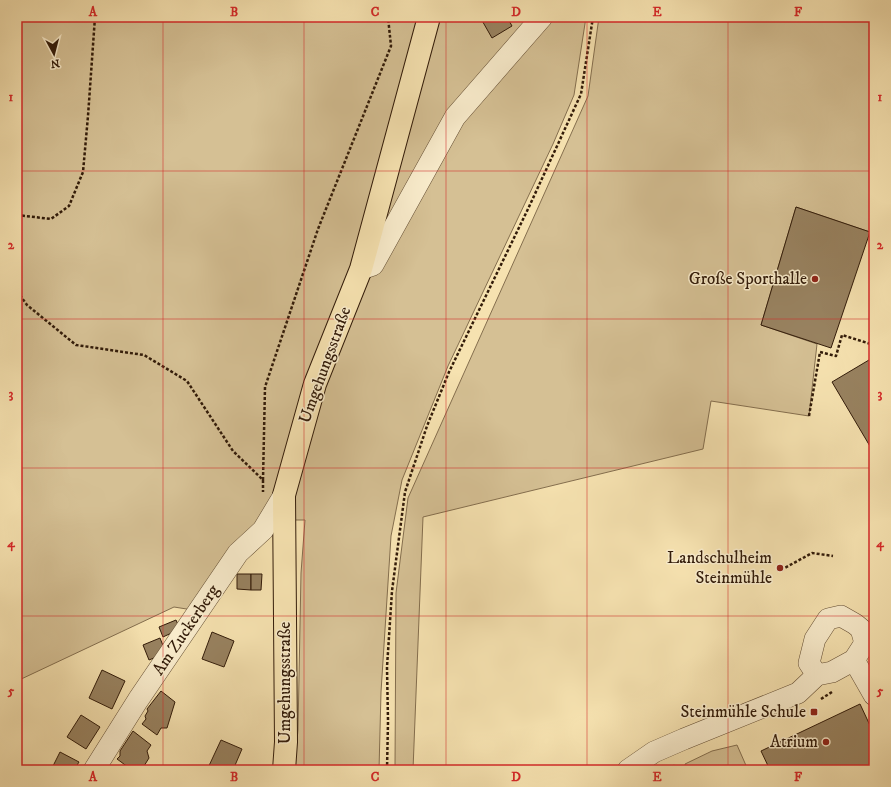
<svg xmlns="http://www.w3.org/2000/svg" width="891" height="787" viewBox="0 0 891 787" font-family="'IM FELL DW Pica',serif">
	<rect width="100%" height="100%" fill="#f6e2b0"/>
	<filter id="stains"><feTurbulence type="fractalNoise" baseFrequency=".005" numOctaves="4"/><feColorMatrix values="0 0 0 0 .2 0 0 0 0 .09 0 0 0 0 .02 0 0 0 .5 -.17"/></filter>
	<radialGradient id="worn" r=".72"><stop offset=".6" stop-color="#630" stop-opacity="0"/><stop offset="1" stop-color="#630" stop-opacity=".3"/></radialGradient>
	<!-- green -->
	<g fill="#d5c094" stroke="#846e4e">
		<polygon points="17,17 586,17 574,95 553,144 448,366 402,480 391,536 381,692 379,770 294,770 298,730 301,573 305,520 289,520 260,526 193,610 174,607 17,681"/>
		<polygon points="599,17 874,17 874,227 870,232 796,207 761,325 817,344 809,416 711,401 703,449 423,517 413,770 395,770 396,593 408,498 588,96"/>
		<polygon points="737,745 748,770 686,770 685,764 712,751"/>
	</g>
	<!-- building -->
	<g fill="#988260" stroke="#321b09">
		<polygon points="480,17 507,17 512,26 492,38"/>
		<polygon points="796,207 870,232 831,348 761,325"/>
		<polygon points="874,357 874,453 832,382"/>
		<polygon points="237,574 251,574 251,590 237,589"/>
		<polygon points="251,574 262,574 261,590 251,590"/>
		<polygon points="176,620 180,629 163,637 159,627"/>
		<polygon points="212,632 234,641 224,667 202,659"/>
		<polygon points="160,638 166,653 149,660 143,645"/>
		<polygon points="102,670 125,681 112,709 89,698"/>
		<polygon points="161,691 175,702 167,728 161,728 157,735 142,724 146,719 145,716 148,711 147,709"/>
		<polygon points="860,704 874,734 874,770 770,770 761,751"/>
		<polygon points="81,715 100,727 86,749 67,737"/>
		<polygon points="133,731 151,745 147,751 149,758 144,766 135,767 132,770 117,759 120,756 120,751"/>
		<polygon points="221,740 242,749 233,770 207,770"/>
		<polygon points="60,752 79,762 74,770 51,770"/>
	</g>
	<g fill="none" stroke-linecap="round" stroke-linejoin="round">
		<!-- minor casing -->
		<g stroke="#634d33" stroke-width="22">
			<g id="minor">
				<polyline points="361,269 373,265 455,117 542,17"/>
				<polyline points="854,660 874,695"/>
				<polyline points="817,675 809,663 815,639 828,619 841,616 855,624 861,629 865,643"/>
				<polyline points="94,770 138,700 238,553 263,530 284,495"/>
				<polyline points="628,770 654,752 684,739 798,693 817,675 832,672 854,660 865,643 874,638"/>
			</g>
		</g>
		<!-- major casing -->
		<g stroke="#321b09" stroke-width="24">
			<polyline id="major" points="284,770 286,742 284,495 315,384 361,269 429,17"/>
		</g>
		<!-- path -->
		<g stroke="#321b09" stroke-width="2.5" stroke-dasharray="3 2" stroke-linecap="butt">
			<polyline points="17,215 51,219 69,206 83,172 88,116 95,17"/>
			<polyline points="17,291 27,305 76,345 144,355 187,381 233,451 263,480 263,492"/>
			<polyline points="809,416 820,352 836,356 842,335 874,345"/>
			<polyline points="263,480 265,387 318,229 391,46 388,17"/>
			<polyline points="781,570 812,553 833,556"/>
			<polyline points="821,699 832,692"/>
			<polyline points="673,765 674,770"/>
			<polyline points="387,770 388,721 387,667 392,591 405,492 427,426 449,372 528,209 581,94 593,17"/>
		</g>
		<!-- minor -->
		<use href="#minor" stroke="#f9eccc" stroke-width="21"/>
		<!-- major -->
		<use href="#major" stroke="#f6e2b0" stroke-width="22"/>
	</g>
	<!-- grid -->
	<path fill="none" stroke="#d62828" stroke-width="1" stroke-opacity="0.55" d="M 163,17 L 163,770M 304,17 L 304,770M 446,17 L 446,770M 587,17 L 587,770M 728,17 L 728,770M 17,171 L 874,171M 17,319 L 874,319M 17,468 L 874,468M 17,616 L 874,616"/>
	<!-- markers -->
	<g fill="#8f2418" stroke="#f9eccc" stroke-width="1.5">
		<circle cx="815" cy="279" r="4"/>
		<circle cx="780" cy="568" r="4"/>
		<rect x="810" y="708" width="8" height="8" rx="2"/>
		<circle cx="826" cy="742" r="4"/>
	</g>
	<g text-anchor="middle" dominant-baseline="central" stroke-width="3" stroke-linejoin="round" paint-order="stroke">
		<!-- poi labels -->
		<g font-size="17" fill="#321b09" stroke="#f9eccc" text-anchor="end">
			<text x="807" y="279">Große Sporthalle</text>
			<text x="772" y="558">Landschulheim<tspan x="772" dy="20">Steinmühle</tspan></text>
			<text x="806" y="712">Steinmühle Schule</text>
			<text x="818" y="742">Atrium</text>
		</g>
		<!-- street labels -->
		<g font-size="17" fill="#321b09" stroke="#f9eccc">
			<text transform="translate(325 365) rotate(-70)">Umgehungsstraße</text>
			<text transform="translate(186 630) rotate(-56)">Am Zuckerberg</text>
			<text transform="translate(285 683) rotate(-90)">Umgehungsstraße</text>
		</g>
	</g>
	<!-- margin -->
	<rect width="891" height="787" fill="none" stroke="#f6e2b0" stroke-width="44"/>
	<!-- north arrow -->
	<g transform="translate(54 54) rotate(173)" stroke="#f9eccc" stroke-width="3" paint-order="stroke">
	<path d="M0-3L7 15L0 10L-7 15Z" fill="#321b09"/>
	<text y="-6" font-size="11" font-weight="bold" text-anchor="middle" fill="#321b09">N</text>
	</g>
	<rect x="22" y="22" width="847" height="743" fill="none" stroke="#d62828" stroke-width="1.5"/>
	<g font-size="13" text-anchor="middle" font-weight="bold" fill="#d62828">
		<text x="93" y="16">A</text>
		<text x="234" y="16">B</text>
		<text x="375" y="16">C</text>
		<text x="516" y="16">D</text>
		<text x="657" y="16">E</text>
		<text x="798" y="16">F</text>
		<text x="11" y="101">1</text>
		<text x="880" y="101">1</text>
		<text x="11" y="249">2</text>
		<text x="880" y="249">2</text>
		<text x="11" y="398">3</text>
		<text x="880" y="398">3</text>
		<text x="11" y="547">4</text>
		<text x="880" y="547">4</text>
		<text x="11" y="695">5</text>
		<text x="880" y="695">5</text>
		<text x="93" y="781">A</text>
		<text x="234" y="781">B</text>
		<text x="375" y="781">C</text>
		<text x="516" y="781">D</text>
		<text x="657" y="781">E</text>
		<text x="798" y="781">F</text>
	</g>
	<rect width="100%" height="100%" filter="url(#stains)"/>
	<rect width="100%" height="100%" fill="url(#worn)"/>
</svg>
